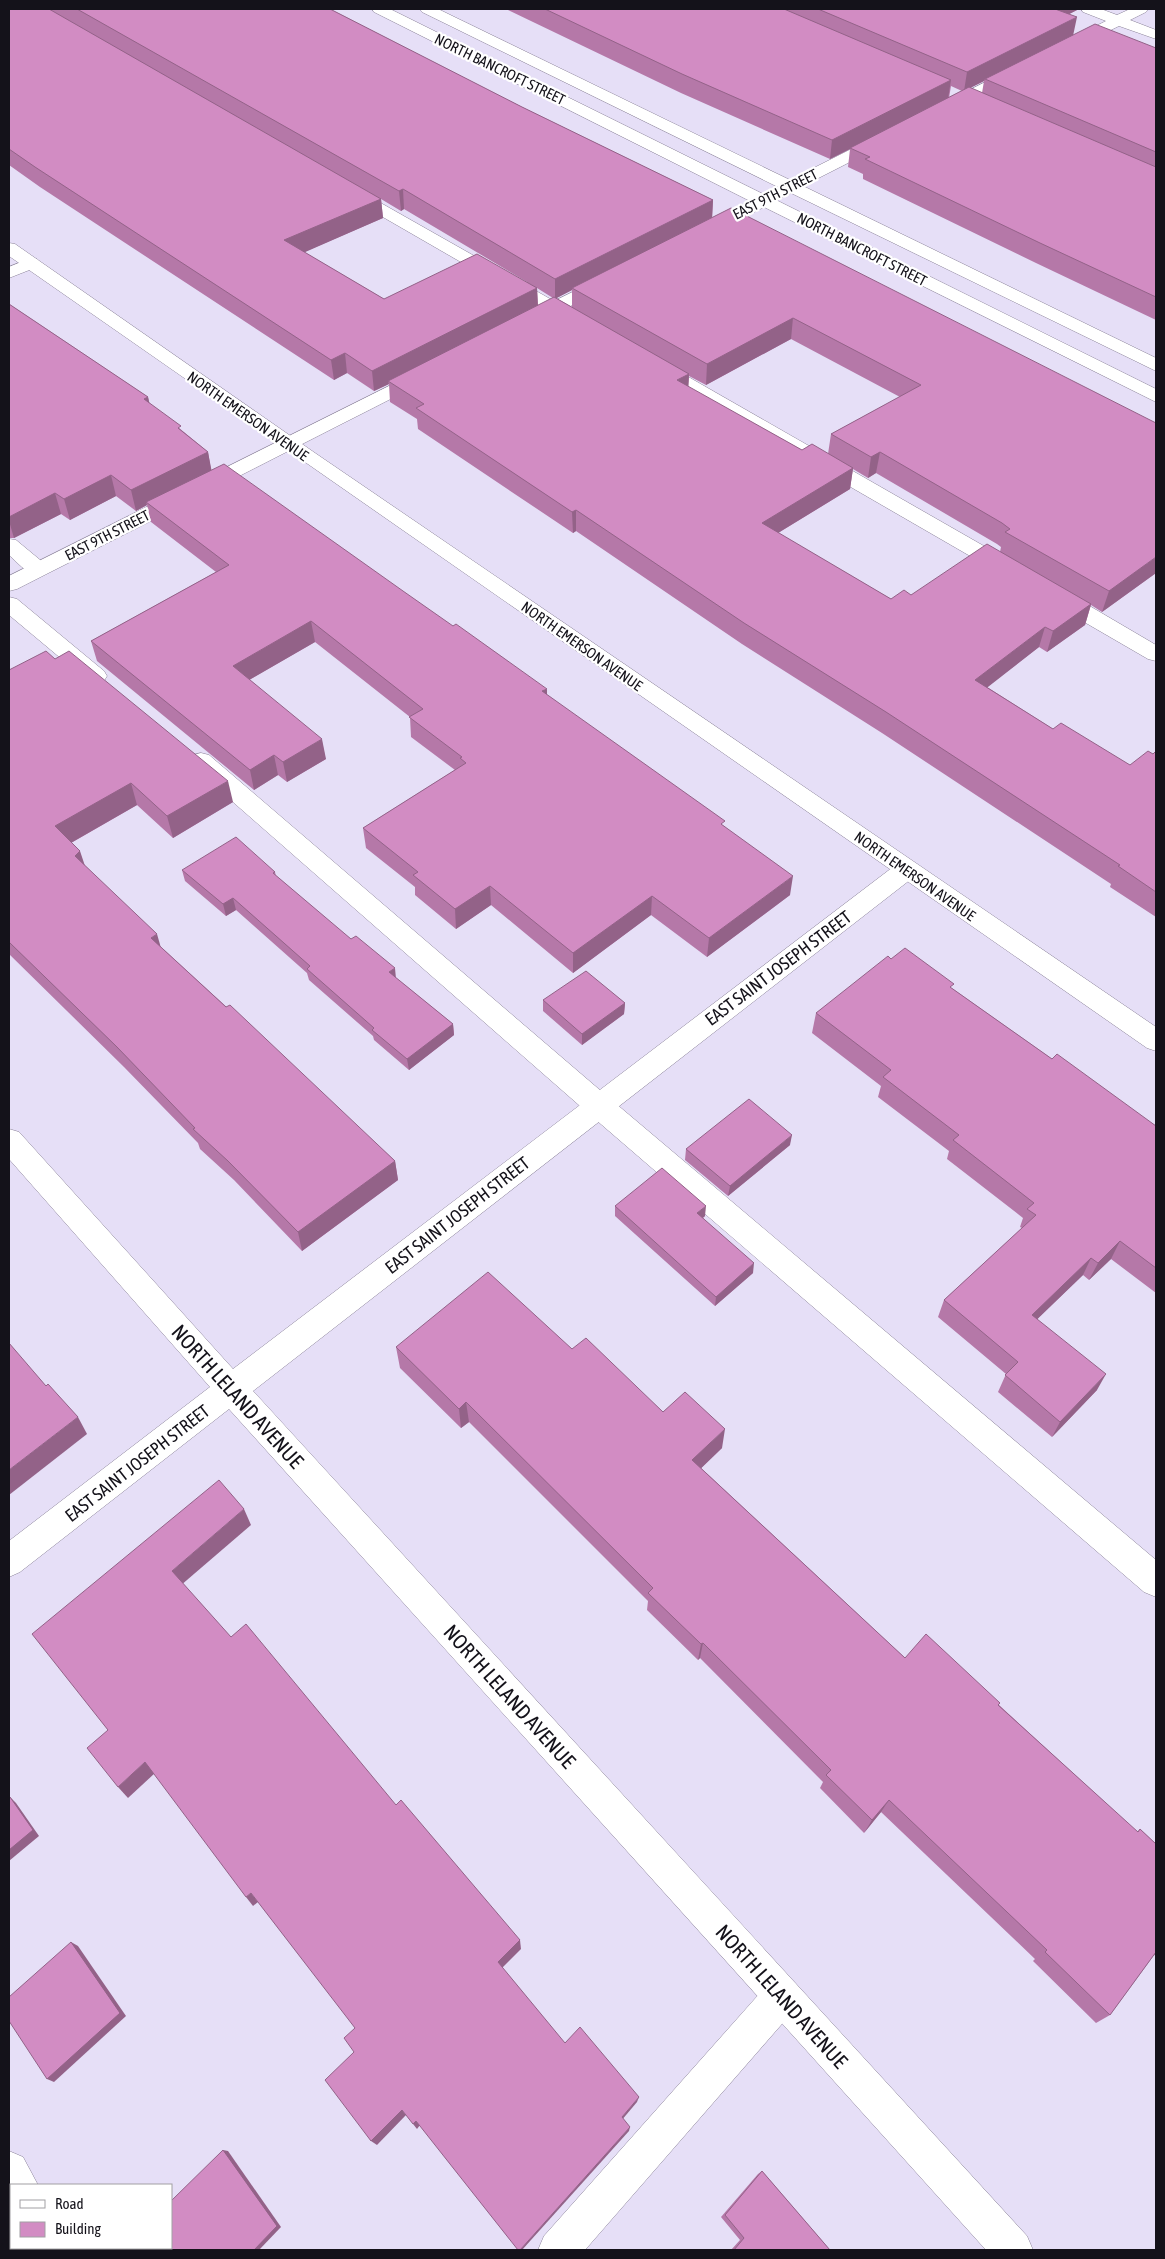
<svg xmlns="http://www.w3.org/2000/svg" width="1165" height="2259" viewBox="0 0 1165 2259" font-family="'Asap Condensed',sans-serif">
	<rect width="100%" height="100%" fill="#e6dff7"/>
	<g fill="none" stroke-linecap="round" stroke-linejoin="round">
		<!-- lane casing -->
		<g stroke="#8a8298" stroke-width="1">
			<g id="lane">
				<polygon points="349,185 582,317 585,321 582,325 570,325 343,194 341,190 343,186"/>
				<polygon points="31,258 37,259 40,263 37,267 9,278 9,267"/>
				<polygon points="657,361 664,363 1017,565 1021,570 1017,575 1010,577 1003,575 650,371 648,367 650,363"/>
				<path d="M 9,539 L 16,540 L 45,564 L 49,569 L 45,574 C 30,578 20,565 9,555 Z"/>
				<polygon points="1056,589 1064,591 1156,645 1156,661 1148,659 1048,601 1045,596 1048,591"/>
				<polygon points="9,597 17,599 104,671 107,676 104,681 96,683 88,681 9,615"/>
				<polygon points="201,753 209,755 608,1097 1156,1560 1156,1597 1144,1592 588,1113 193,767 189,761 193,755"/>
				<polygon points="782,1977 795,1983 801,1996 795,2009 585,2250 538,2250 544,2236 769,1983"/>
				<polygon points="9,2151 23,2157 38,2185 11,2185 11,2202 9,2201"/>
				<polygon points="39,2248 80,2248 81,2250 40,2250"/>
			</g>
		</g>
		<!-- street casing -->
		<g stroke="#8a8298" stroke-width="1">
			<g id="street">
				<polygon points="372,9 390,9 763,194 778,187 422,12 420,9 438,9 790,180 875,137 887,137 889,140 887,143 803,186 1156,358 1156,371 791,193 776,200 1156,389 1156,402 764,207 712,234 700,234 697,230 700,226 750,201 374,12"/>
				<polygon points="1081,9 1101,9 1117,15 1130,9 1148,9 1146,12 1130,20 1156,30 1156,39 1119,26 1076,47 1066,47 1064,44 1066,41 1106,21 1083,12"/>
				<polygon points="1017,66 1025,71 1022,74 950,112 944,114 936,109 938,106"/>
				<polygon points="605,276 611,277 614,281 611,285 536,324 524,324 521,320 524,316"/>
				<polygon points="423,369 430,371 432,375 430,379 17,589 9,591 9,576"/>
				<polygon points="906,861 915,864 918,870 915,876 253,1391 1027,2236 1033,2250 986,2250 229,1409 20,1572 9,1577 9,1541 210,1387 9,1159 9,1129 19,1132 233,1369 897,864"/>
			</g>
		</g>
		<!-- primary casing -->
		<g stroke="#8a8298" stroke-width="1">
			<polygon id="primary" points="9,243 15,244 315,453 1156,1027 1156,1051 1147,1048 9,256"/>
		</g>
		<!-- lane -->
		<use href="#lane" fill="#fff" fill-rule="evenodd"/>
		<!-- street -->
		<use href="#street" fill="#fff" fill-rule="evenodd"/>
		<!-- primary -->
		<use href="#primary" fill="#fff" fill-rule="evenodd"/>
	</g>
	<!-- wall -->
	<g fill="#b578a8" fill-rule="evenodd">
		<path d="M 9,9 L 330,9 L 522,107 L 713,200 L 712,218 L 1156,573 L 1102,612 L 1091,605 L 1085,625 L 1047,652 L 1039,647 L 987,687 L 1053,729 L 1130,765 L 1153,754 L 1156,751 L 1156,917 L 1110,887 L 1111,884 L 882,733 L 742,644 L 576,531 L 573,533 L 418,429 L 417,419 L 390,402 L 389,384 L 374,391 L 347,373 L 334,380 L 40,187 L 9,165 ZM 381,199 L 401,211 L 404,209 L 527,282 L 384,299 L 304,252 L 383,218 ZM 537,288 L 553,298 L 538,306 ZM 572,290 L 572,307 L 556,298 ZM 791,339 L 900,397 L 831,434 L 828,454 L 802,450 L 688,387 L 689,376 L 706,385 ZM 853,469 L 868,478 L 876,473 L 997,544 L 1001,547 L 1000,552 L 911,595 L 891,599 L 778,533 L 850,489 Z"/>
		<path d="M 506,9 L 1079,9 L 1069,14 L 1073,35 L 1156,48 L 1156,320 L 1036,263 L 863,179 L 863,174 L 848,167 L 850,149 L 830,159 L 681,93 ZM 984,81 L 982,93 L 970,88 ZM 951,86 L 962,91 L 949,98 Z"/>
		<polygon points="9,304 148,397 149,403 208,452 211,470 547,695 725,827 790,895 707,957 651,915 573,973 491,905 456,929 415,895 415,887 366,848 363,828 455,770 411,737 410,717 315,642 249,680 326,759 287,782 278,775 254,790 97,661 91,641 216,572 151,522 147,505 136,511 116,496 70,520 61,514 14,538 9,538"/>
		<polygon points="55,659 233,802 173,838 137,805 71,843 85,866 161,947 395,1161 398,1180 302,1251 234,1180 200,1149 198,1143 124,1067 9,954 9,670"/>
		<polygon points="182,870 275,872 276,876 396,978 453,1024 454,1035 409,1070 374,1040 373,1036 309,980 307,973 236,910 226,916 185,881"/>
		<polygon points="891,959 953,989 1052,1059 1156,1126 1156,1293 1111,1259 1089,1280 1083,1275 1037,1319 1097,1390 1052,1437 998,1392 1006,1374 938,1317 944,1300 1022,1228 1020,1227 1023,1218 947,1159 949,1151 878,1097 881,1086 812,1033 816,1013"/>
		<polygon points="543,1000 625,1003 624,1014 582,1045 543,1011"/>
		<polygon points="790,1145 728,1196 685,1160 686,1149"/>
		<polygon points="615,1206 705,1216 703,1218 753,1273 715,1306 615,1216"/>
		<polygon points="396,1347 572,1349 663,1412 722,1448 701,1468 905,1658 999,1705 1137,1832 1140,1829 1156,1844 1156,1956 1154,1955 1110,2015 1096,2023 1033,1961 1035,1959 881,1812 864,1833 820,1788 823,1782 700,1658 698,1660 647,1610 648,1601 469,1422 461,1428 400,1368"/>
		<polygon points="762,2171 830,2250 731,2250 740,2240 721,2217 758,2174"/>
	</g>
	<!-- shaded-wall -->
	<g fill="#936288">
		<polygon points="1050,9 1079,9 1046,26"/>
		<polygon points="1077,17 1073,36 985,79 984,81 964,91 967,72"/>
		<polygon points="951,80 948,99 850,148 850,149 830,159 832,140"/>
		<polygon points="403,189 404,209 401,211 399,191"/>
		<polygon points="381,199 383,218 287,260 284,240"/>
		<polygon points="713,200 712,219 572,288 572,290 555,299 555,279"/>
		<polygon points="537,288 538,308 388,381 389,384 374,391 372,371"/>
		<polygon points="793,318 791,339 706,385 707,364"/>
		<polygon points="345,353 347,373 334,380 331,360"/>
		<polygon points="689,374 688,395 677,380"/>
		<polygon points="148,397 153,418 144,399"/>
		<polygon points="208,452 212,473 146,502 147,505 136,511 131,490"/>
		<polygon points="880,452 876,473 868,478 871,457"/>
		<polygon points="853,468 850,489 760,544 762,523"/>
		<polygon points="111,475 116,496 70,520 64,499"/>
		<polygon points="55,493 61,514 14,538 9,521 9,517"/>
		<polygon points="576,510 576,531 573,533 572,512"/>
		<polygon points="1156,557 1156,573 1102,612 1109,591"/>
		<polygon points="1091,604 1085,625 1047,652 1053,631"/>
		<polygon points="311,621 315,642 237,687 233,666"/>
		<polygon points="1045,627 1039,647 970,701 975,680"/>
		<polygon points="547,689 547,709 542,691"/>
		<polygon points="322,739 326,759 287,782 283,762"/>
		<polygon points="274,755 278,775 254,790 250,770"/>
		<polygon points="228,781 233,802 173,838 167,816"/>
		<polygon points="131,783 137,805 62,848 55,826"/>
		<polygon points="80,851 87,872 75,856"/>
		<polygon points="793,876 790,895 707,957 709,938"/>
		<polygon points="490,886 491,905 456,929 455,909"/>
		<polygon points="652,896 651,915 573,973 573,953"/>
		<polygon points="233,898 236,910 226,916 223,904"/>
		<polygon points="157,934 163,955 151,938"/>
		<polygon points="395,968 396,979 389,972"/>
		<polygon points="625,1003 624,1014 582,1045 582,1034"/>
		<polygon points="453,1024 454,1035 409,1070 407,1059"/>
		<polygon points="792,1135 790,1145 728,1196 730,1186"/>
		<polygon points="395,1161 398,1180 302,1251 298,1232"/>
		<polygon points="706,1206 705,1216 696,1223 697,1213"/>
		<polygon points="1120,1241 1111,1259 1089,1280 1098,1263"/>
		<polygon points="1091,1258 1083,1275 1024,1332 1032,1315"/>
		<polygon points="754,1263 753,1273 715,1306 716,1297"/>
		<polygon points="1106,1374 1097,1390 1052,1437 1060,1422"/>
		<polygon points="466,1402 469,1422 461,1428 459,1409"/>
		<polygon points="78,1417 87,1434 9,1495 9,1470"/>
		<polygon points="725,1429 722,1448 690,1479 692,1460"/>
		<polygon points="244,1509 251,1525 180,1586 172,1571"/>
		<polygon points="703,1643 700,1658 698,1660 701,1644"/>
		<polygon points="145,1762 155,1773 128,1798 118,1787"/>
		<polygon points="10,1797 16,1803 39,1836 9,1861"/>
		<polygon points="889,1800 881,1812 864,1833 872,1820"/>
		<polygon points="251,1893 258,1902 253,1906 246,1897"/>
		<polygon points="520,1940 521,1949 500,1970 498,1962"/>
		<polygon points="71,1942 78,1946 126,2016 54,2082 47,2079"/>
		<polygon points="639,2097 637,2102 621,2121 622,2117"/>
		<polygon points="402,2110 406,2115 377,2145 371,2141"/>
		<polygon points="416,2121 420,2125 417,2129 413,2124"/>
		<polygon points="630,2127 629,2131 522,2250 520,2250"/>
		<polygon points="223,2150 228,2151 281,2227 259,2250 254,2250"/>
	</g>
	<!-- building -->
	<g fill="#d28cc3" stroke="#936288">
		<polygon points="9,9 49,9 381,199 284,240 384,299 477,254 537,288 372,371 345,353 331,360 35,167 9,149"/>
		<polygon points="77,9 330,9 522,107 713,200 555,279 403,189 399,191"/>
		<polygon points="545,9 784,9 951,80 832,140 682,74"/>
		<polygon points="818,9 1055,9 1077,17 967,72"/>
		<polygon points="1095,24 1156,48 1156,152 985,79"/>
		<polygon points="969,87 1156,167 1156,297 1040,243 865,159 870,157 850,148"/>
		<polygon points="731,208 1156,423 1156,557 1109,591 1005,532 1010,529 1002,523 880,452 871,457 831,434 921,385 793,318 707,364 572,288"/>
		<polygon points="554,297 689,374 677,380 802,450 812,444 853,468 762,523 891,599 904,590 911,595 987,544 1091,604 1053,631 1045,627 975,680 1053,729 1061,723 1130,765 1148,751 1153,754 1156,751 1156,892 1118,866 1120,865 886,712 744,623 576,510 572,512 416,408 424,404 388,381"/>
		<polygon points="9,304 148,397 144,399 181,426 178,428 208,452 131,490 111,475 64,499 55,493 9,517"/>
		<polygon points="224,464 403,591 453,626 456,624 547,689 542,691 725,821 721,824 793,876 709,938 652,896 573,953 490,886 455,909 413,875 418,872 363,828 466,763 460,758 462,757 409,717 423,709 311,621 233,666 322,739 283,762 274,755 250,770 91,641 229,565 146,502"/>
		<polygon points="46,651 55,659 69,651 228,781 167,816 131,783 55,826 80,851 75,856 157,934 151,938 226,1007 230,1005 395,1161 298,1232 228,1161 193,1129 195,1128 117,1047 9,942 9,670"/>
		<polygon points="236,837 275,872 273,873 351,939 356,936 395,968 389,972 453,1024 407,1059 372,1030 374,1028 307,969 310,966 233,898 223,904 182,870"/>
		<polygon points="905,948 954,984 950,987 1052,1059 1057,1054 1156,1126 1156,1268 1120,1241 1098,1263 1091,1258 1032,1315 1106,1374 1060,1422 1005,1375 1018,1362 944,1300 1036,1215 1027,1209 1034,1203 953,1140 959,1135 883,1077 891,1070 816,1013 888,956 891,959"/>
		<polygon points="586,971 625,1003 582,1034 543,1000"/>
		<polygon points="749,1099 792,1135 730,1186 686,1149"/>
		<polygon points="662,1168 706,1206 697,1213 754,1263 716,1297 615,1206"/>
		<polygon points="488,1272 572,1349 586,1338 663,1412 685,1392 725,1429 692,1460 905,1658 926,1634 1000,1703 998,1705 1138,1832 1140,1829 1156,1844 1156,1952 1110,2015 1045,1952 1047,1950 889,1800 872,1820 826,1775 831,1770 703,1643 701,1644 648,1593 653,1588 466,1402 459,1409 396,1347"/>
		<polygon points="9,1343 46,1386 48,1384 78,1417 9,1470"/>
		<polygon points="219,1480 244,1509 172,1571 231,1637 246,1624 396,1805 401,1800 520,1940 498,1962 565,2043 580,2027 639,2097 622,2117 630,2127 520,2250 518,2250 416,2121 413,2124 402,2110 371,2141 325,2080 354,2052 344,2038 355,2028 251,1893 246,1897 145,1762 118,1787 87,1748 108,1730 32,1634"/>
		<polygon points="10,1797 33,1830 9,1850 9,1798"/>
		<polygon points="71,1942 120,2013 47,2079 9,2021 9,1997"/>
		<polygon points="223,2150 277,2226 254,2250 158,2250 156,2248 171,2248 171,2201"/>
		<polygon points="762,2171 830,2250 734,2250 744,2238 725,2215"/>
	</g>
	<g text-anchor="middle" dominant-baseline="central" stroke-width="4.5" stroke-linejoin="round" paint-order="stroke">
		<!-- far-street labels -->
		<g font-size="15" fill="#14121a" stroke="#fff">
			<text transform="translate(500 69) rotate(26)">NORTH BANCROFT STREET</text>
			<text transform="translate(775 194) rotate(-27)">EAST 9TH STREET</text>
			<text transform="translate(862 249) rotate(27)">NORTH BANCROFT STREET</text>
			<text transform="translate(248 416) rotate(35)">NORTH EMERSON AVENUE</text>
			<text transform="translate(107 535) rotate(-27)">EAST 9TH STREET</text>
			<text transform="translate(582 646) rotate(35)">NORTH EMERSON AVENUE</text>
			<text transform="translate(915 876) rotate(35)">NORTH EMERSON AVENUE</text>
		</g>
		<!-- street labels -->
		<g font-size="18" fill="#14121a" stroke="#fff">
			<text transform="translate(778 968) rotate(-37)">EAST SAINT JOSEPH STREET</text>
			<text transform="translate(457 1215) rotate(-38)">EAST SAINT JOSEPH STREET</text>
			<text transform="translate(137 1463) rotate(-38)">EAST SAINT JOSEPH STREET</text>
		</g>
		<!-- near-street labels -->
		<g font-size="21" fill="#14121a" stroke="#fff">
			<text transform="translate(238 1396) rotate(48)">NORTH LELAND AVENUE</text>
			<text transform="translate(510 1696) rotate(48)">NORTH LELAND AVENUE</text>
			<text transform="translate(782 1996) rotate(48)">NORTH LELAND AVENUE</text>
		</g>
	</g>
	<!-- border -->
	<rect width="1165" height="2259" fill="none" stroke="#14121a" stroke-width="20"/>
	<!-- legend -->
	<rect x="10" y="2184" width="162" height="65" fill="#ffffff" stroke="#a1a0a3"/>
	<rect x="20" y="2200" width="25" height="8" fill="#ffffff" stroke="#a1a0a3"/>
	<text x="55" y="2209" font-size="15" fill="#14121a">Road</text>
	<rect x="20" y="2222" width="25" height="15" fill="#d28cc3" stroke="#a1a0a3"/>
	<text x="55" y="2234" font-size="15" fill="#14121a">Building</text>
</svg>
